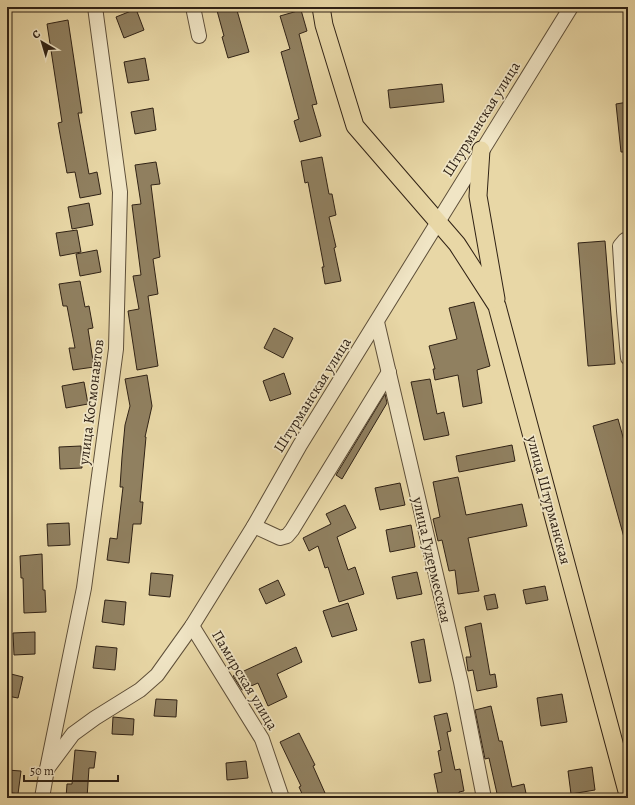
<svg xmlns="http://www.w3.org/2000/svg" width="635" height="805" viewBox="0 0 635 805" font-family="Alegreya,serif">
	<rect width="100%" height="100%" fill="#e8d7a6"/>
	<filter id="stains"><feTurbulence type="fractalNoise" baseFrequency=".005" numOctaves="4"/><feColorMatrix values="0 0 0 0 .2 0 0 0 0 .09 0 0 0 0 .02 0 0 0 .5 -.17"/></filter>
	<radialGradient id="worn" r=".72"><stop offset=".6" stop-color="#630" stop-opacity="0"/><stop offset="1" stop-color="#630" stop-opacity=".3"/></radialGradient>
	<!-- building -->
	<g fill="#908060" stroke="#302215">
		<polygon points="216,7 236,7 249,52 228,58 222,37 224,36"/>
		<polygon points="136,9 144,30 124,38 116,17"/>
		<polygon points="301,10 307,31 299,34 317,104 312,105 321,136 300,142 294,121 299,119 281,52 290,49 280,16"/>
		<polygon points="68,20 82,113 78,113 89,174 97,172 101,194 80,198 75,172 67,173 58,123 62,122 47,24"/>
		<polygon points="145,58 149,80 128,83 124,62"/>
		<polygon points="442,84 444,102 390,108 388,90"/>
		<polygon points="628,102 628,152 621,152 616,104"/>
		<polygon points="153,108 156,130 135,134 131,112"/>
		<polygon points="322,157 329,194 332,194 336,215 329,217 336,247 334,248 341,281 325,284 322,267 324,267 308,182 305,183 301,161"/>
		<polygon points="156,162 160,184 151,185 160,257 153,259 158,294 148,296 158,366 137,370 128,311 139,309 133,276 141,275 132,205 141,204 135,165"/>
		<polygon points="89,203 93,225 72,229 68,207"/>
		<polygon points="77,230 81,252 60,256 56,233"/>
		<polygon points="605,241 615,364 588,366 578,243"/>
		<polygon points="97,250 101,272 80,276 76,254"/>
		<polygon points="80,281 85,307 89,306 93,328 88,329 94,367 73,370 69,348 75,348 67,306 63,306 59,284"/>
		<polygon points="474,302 490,366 477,370 482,403 463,407 458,375 435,380 433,369 435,369 429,346 457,339 449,308"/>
		<polygon points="274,328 293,338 283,358 264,348"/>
		<polygon points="284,373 291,394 270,401 263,381"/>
		<polygon points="147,375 152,406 145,437 146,437 140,502 143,502 141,524 133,524 129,563 107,560 110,538 117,539 123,487 120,487 122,457 125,425 130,406 125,379"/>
		<polygon points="430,379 437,414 444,412 449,435 424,440 411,382"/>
		<polygon points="84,382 88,404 66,408 62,386"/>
		<polygon points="385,394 387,403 342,479 336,475"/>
		<polygon points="618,419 628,455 628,541 625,541 593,426"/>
		<polygon points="512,445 515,461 459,472 456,456"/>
		<polygon points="81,446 82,468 60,469 59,447"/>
		<polygon points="458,477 466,515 522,504 527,526 468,538 479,591 458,594 455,570 449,571 442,540 438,541 433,519 440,517 433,482"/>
		<polygon points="400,483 405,505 380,510 375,488"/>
		<polygon points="345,505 356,528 337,537 348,570 355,567 364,594 339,602 328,567 325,568 318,546 309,551 303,538 331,524 326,514"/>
		<polygon points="69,523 70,545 48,546 47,524"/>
		<polygon points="411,525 415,547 390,552 386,530"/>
		<polygon points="42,554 43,590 45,590 46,612 24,613 23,578 21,578 20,556"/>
		<polygon points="417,572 422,594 397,599 392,577"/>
		<polygon points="151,573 173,575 170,597 149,595"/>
		<polygon points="278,580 285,595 266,604 259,589"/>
		<polygon points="545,586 548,600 526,604 523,590"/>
		<polygon points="495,594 498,608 487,610 484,596"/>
		<polygon points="105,600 126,602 124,625 102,622"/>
		<polygon points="348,603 357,630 332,637 323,611"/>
		<polygon points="481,623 490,675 495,674 497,687 477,691 473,670 468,671 466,657 471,657 465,627"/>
		<polygon points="35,632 35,654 14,655 13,633"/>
		<polygon points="424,639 431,681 419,683 411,642"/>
		<polygon points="96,646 117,648 115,670 93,668"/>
		<polygon points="296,647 302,662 277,674 287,697 268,706 258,683 242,690 233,676"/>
		<polygon points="7,673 23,677 18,698 7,696"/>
		<polygon points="562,694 567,722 541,726 537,698"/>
		<polygon points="156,699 177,700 176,717 154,716"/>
		<polygon points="491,706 499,741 502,741 512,787 524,784 527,798 498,798 489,758 485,759 475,710"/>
		<polygon points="447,713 451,731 447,732 455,770 460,769 464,791 459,792 460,798 439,798 434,774 442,772 438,751 441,750 434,716"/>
		<polygon points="113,717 134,719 133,735 112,734"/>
		<polygon points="299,733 315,765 313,766 325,793 314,798 304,798 299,787 301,786 280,742"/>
		<polygon points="75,750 96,752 94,768 89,768 87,798 66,798 67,784 72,784"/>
		<polygon points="246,761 248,778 227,780 226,763"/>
		<polygon points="592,767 595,790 571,794 568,771"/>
		<polygon points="7,770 21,771 18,794 7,792"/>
	</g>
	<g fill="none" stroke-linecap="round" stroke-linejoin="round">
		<!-- minor casing -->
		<g stroke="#5e4f39" stroke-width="16">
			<g id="minor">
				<polyline points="193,7 199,36"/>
				<polyline points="628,240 625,240 620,246 624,311 628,358"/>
				<polyline points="377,322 461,682 484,798"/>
				<polyline points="254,526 280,538 287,536 292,530 389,372"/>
				<polyline points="192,626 262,739 282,798"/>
				<polyline points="47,769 73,734 95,718 140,690 157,675 192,626 254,526 300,445 571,7"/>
				<polyline points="42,798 47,769 84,588 116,349 120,192 95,7"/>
			</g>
		</g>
		<!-- major casing -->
		<g stroke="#302215" stroke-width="19">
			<g id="major">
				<polyline points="321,7 324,25 355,126 457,244 497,306 628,795"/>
				<polyline points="481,150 478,196 496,299"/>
			</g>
		</g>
		<!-- minor -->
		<use href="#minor" stroke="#f0e5c5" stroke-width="14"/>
		<!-- major -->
		<use href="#major" stroke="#e8d7a6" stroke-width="17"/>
	</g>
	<g text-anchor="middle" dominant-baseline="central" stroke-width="3.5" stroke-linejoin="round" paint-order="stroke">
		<!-- street labels -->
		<g font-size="15" fill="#302215" stroke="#f0e5c5">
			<text transform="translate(481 119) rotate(-58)">Штурманская улица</text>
			<text transform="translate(312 395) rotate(-58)">Штурманская улица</text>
			<text transform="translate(91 402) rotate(-83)">улица Космонавтов</text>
			<text transform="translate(549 500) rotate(75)">улица Штурманская</text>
			<text transform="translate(432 560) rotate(77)">улица Гудермесская</text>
			<text transform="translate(245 680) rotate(59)">Памирская улица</text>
		</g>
	</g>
	<!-- margin -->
	<rect width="635" height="805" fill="none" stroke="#e8d7a6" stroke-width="24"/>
	<rect x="8" y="8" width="619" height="789" fill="none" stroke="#302215" stroke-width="2"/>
	<rect x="12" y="12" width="611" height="781" fill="none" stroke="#302215"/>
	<!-- north arrow -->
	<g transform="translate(42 42) rotate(322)" stroke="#f0e5c5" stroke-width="3" paint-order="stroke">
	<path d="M0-3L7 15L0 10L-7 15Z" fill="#302215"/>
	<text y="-6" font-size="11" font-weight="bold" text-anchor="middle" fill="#302215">С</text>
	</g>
	<!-- scale -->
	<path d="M24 775v6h94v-6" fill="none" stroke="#302215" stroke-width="2"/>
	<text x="30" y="775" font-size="12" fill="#302215" stroke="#f0e5c5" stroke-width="3" paint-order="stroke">50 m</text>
	<rect width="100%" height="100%" filter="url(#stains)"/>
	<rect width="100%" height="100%" fill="url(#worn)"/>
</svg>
